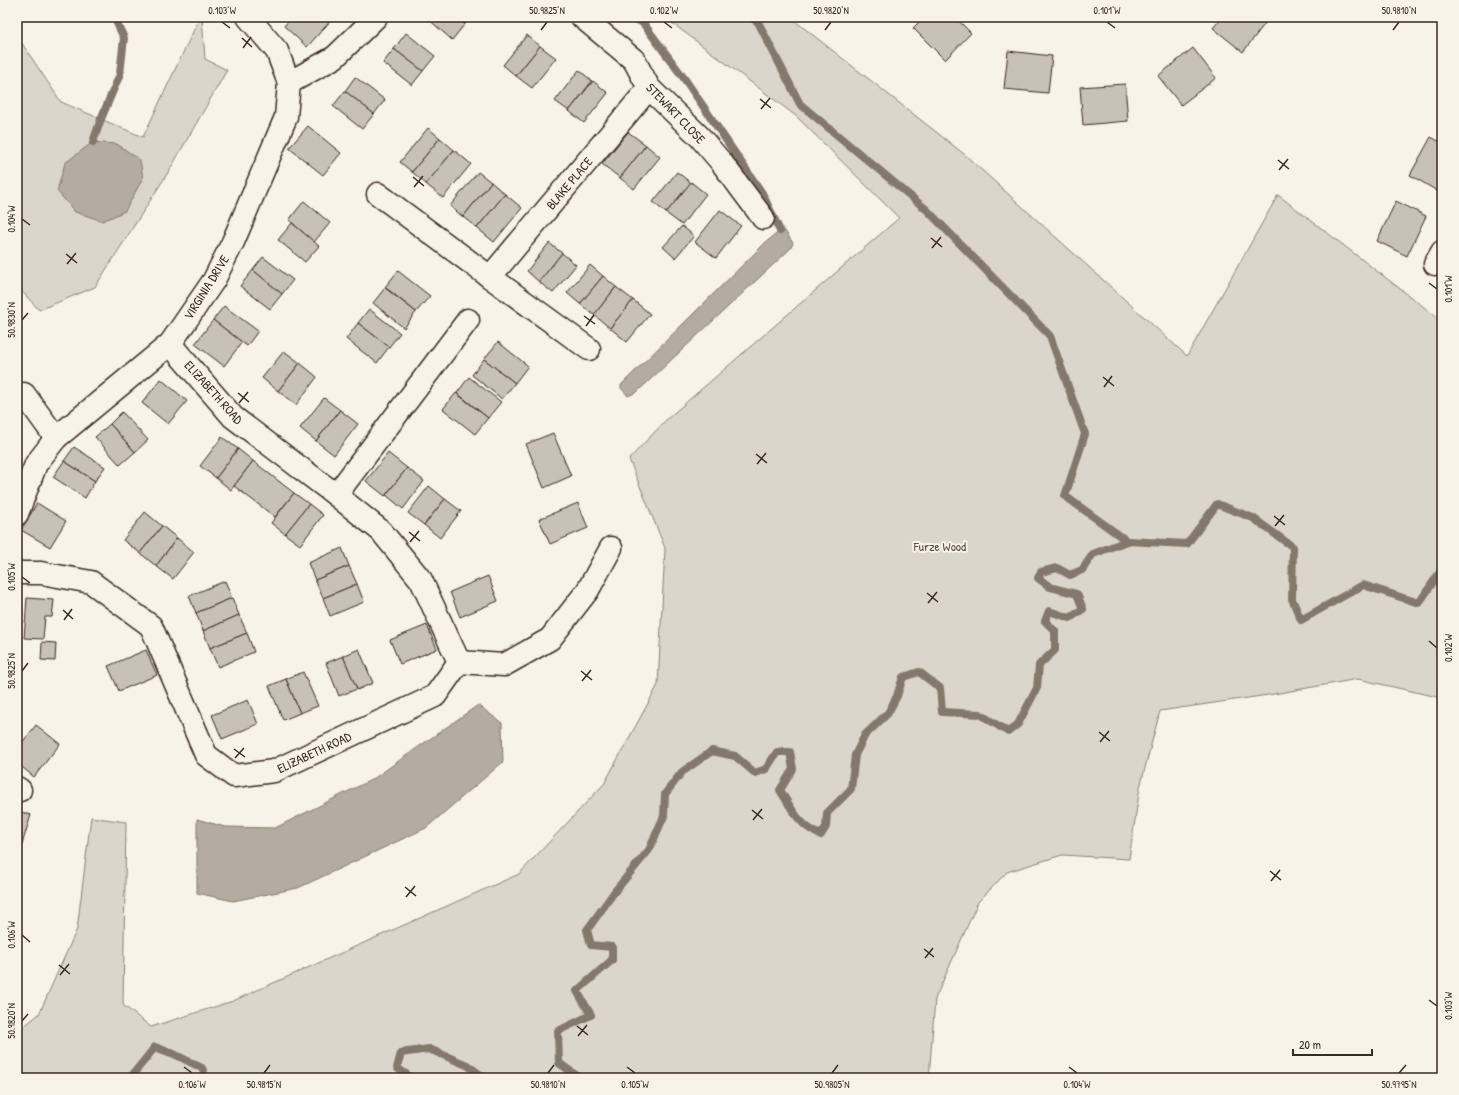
<svg xmlns="http://www.w3.org/2000/svg" width="1459" height="1095" viewBox="0 0 1459 1095" font-family="'Patrick Hand',sans-serif">
	<rect width="100%" height="100%" fill="#f7f3e8"/>
	<filter id="ink" filterUnits="userSpaceOnUse"><feTurbulence type="fractalNoise" baseFrequency=".025" numOctaves="2"/><feDisplacementMap in="SourceGraphic" scale="8" xChannelSelector="R" yChannelSelector="G"/><feConvolveMatrix kernelMatrix="1 2 1 2 8 2 1 2 1" color-interpolation-filters="sRGB"/></filter>
	<g filter="url(#ink)">
		<!-- green -->
		<g fill="#dbd6cb" stroke="#8b8074">
			<polygon points="200,17 202,17 205,59 227,70 169,171 95,287 39,310 17,286 17,36 61,102 143,137"/>
			<polygon points="664,17 790,17 964,154 1187,356 1278,195 1442,321 1442,698 1358,679 1268,695 1160,711 1140,787 1129,859 1062,855 1007,872 978,902 935,999 929,1078 17,1078 17,1032 39,1014 77,929 91,817 126,822 123,1005 151,1027 233,1001 519,874 604,784 658,685 665,548 629,459 667,419 899,218 796,116"/>
		</g>
		<!-- water -->
		<g fill="#b4aca0" stroke="#84786c">
			<polygon points="93,142 117,144 140,160 143,178 125,211 103,221 75,212 57,191 65,163"/>
			<polygon points="780,231 785,231 793,243 791,248 637,392 628,396 621,388 621,385 766,242"/>
			<polygon points="478,705 502,723 503,762 426,828 298,888 233,901 197,893 197,819 225,827 275,828 373,779"/>
		</g>
		<g fill="none" stroke-linecap="round" stroke-linejoin="round">
			<!-- stream -->
			<g stroke="#84786c" stroke-width="8">
				<polyline points="632,17 643,23 686,81 762,193 780,231"/>
				<polyline points="751,17 758,22 800,104 927,210 1050,336 1085,434 1065,496 1127,541"/>
				<polyline points="93,142 101,119 120,74 124,38 114,17"/>
				<polyline points="130,1078 155,1047 174,1054 202,1068 206,1078"/>
				<polyline points="412,1078 397,1068 401,1053 429,1049 467,1065 485,1078"/>
				<path d="M 580,1078 L 559,1063 L 558,1031 L 591,1015 L 577,991 L 612,960 L 612,947 L 591,945 L 587,930 L 615,891 L 649,850 L 664,816 L 665,794 L 682,772 L 712,751 L 735,756 L 755,773 L 766,769 L 777,752 L 790,752 L 793,769 L 780,790 C 792,809 799,826 821,835 L 826,827 L 827,813 L 851,789 L 855,755 L 865,735 L 888,713 L 897,696 L 903,677 L 919,672 L 940,688 L 942,712 L 980,714 L 1008,732 L 1018,724 L 1037,688 L 1039,665 L 1055,650 L 1055,631 L 1045,621 L 1049,611 L 1070,618 L 1083,609 L 1077,594 L 1050,587 L 1038,578 L 1041,572 L 1057,568 L 1070,575 L 1082,570 L 1093,554 L 1127,541 L 1187,544 L 1217,504 L 1253,518 L 1293,547 L 1292,599 L 1301,620 L 1363,585 L 1419,603 L 1442,569"/>
			</g>
		</g>
		<!-- building -->
		<g fill="#c8c1b6" stroke="#3b2a1e">
			<polygon points="292,17 334,17 307,47 284,26"/>
			<polygon points="426,17 457,17 465,24 452,40"/>
			<polygon points="457,17 472,17 465,24"/>
			<polygon points="924,17 955,17 971,33 945,60 913,28"/>
			<polygon points="1222,17 1270,17 1243,52 1213,28"/>
			<polygon points="406,33 435,56 423,71 394,49"/>
			<polygon points="527,35 540,46 516,76 503,65"/>
			<polygon points="540,46 556,58 532,88 516,76"/>
			<polygon points="1193,48 1216,78 1181,105 1158,76"/>
			<polygon points="394,49 423,71 412,85 383,63"/>
			<polygon points="1008,51 1052,56 1048,93 1004,89"/>
			<polygon points="579,70 592,81 569,111 555,101"/>
			<polygon points="355,77 385,100 374,114 345,91"/>
			<polygon points="593,81 608,93 584,123 569,111"/>
			<polygon points="1125,84 1128,121 1083,125 1080,87"/>
			<polygon points="345,91 374,114 362,129 333,106"/>
			<polygon points="308,126 341,153 323,175 289,148"/>
			<polygon points="428,128 440,138 412,172 400,162"/>
			<polygon points="628,132 646,145 620,178 602,164"/>
			<polygon points="1431,137 1442,143 1442,187 1439,192 1410,175"/>
			<polygon points="440,138 454,150 426,184 412,172"/>
			<polygon points="646,145 660,157 634,189 620,178"/>
			<polygon points="454,150 471,164 443,198 426,184"/>
			<polygon points="478,172 491,182 463,217 450,206"/>
			<polygon points="677,172 691,183 666,213 653,202"/>
			<polygon points="491,182 505,194 477,228 463,217"/>
			<polygon points="691,182 706,194 682,225 666,213"/>
			<polygon points="505,194 522,208 494,242 477,228"/>
			<polygon points="304,201 330,223 314,242 289,220"/>
			<polygon points="1396,201 1426,216 1407,256 1377,241"/>
			<polygon points="720,210 741,226 716,258 695,242"/>
			<polygon points="292,223 319,246 305,262 278,240"/>
			<polygon points="682,226 694,236 675,258 663,247"/>
			<polygon points="549,243 562,253 539,282 527,271"/>
			<polygon points="562,253 576,265 553,293 539,282"/>
			<polygon points="263,257 293,280 282,294 253,270"/>
			<polygon points="590,265 603,276 580,304 567,293"/>
			<polygon points="253,270 282,294 270,309 240,286"/>
			<polygon points="398,271 430,296 416,312 385,287"/>
			<polygon points="603,276 616,287 594,315 580,304"/>
			<polygon points="616,287 633,300 610,328 594,315"/>
			<polygon points="385,288 416,312 404,328 373,303"/>
			<polygon points="633,300 650,314 627,342 610,328"/>
			<polygon points="224,306 258,331 247,346 213,320"/>
			<polygon points="369,309 400,333 389,347 358,323"/>
			<polygon points="213,320 242,342 224,366 195,344"/>
			<polygon points="358,323 389,347 377,363 346,339"/>
			<polygon points="498,342 528,366 515,383 484,359"/>
			<polygon points="284,351 300,363 278,391 262,378"/>
			<polygon points="484,359 515,383 502,399 472,375"/>
			<polygon points="300,363 317,377 296,405 278,391"/>
			<polygon points="469,377 501,402 488,418 457,393"/>
			<polygon points="161,379 187,401 168,424 142,403"/>
			<polygon points="456,393 488,418 475,434 443,409"/>
			<polygon points="324,398 340,410 316,441 300,428"/>
			<polygon points="340,410 358,424 334,455 316,441"/>
			<polygon points="122,412 148,440 135,452 110,424"/>
			<polygon points="110,424 135,452 120,465 95,437"/>
			<polygon points="553,433 571,476 544,488 526,444"/>
			<polygon points="222,437 238,449 216,478 200,466"/>
			<polygon points="74,447 105,467 95,481 64,461"/>
			<polygon points="238,449 253,461 231,490 216,478"/>
			<polygon points="388,453 407,468 385,496 366,481"/>
			<polygon points="64,461 95,481 85,498 53,477"/>
			<polygon points="253,461 294,493 275,517 234,486"/>
			<polygon points="407,468 424,481 403,509 386,495"/>
			<polygon points="429,486 445,499 424,525 408,513"/>
			<polygon points="294,493 309,504 285,534 271,523"/>
			<polygon points="445,499 461,511 440,538 424,525"/>
			<polygon points="37,503 66,521 50,547 21,530"/>
			<polygon points="578,503 588,528 550,544 539,519"/>
			<polygon points="309,504 323,515 300,545 285,534"/>
			<polygon points="145,512 162,526 140,553 123,540"/>
			<polygon points="162,526 177,538 156,566 140,553"/>
			<polygon points="177,538 194,552 173,579 156,566"/>
			<polygon points="342,548 349,566 315,580 308,563"/>
			<polygon points="349,566 357,584 323,598 315,580"/>
			<polygon points="488,576 498,601 460,617 450,592"/>
			<polygon points="225,581 232,598 196,613 189,596"/>
			<polygon points="357,584 364,602 330,616 323,598"/>
			<polygon points="27,598 54,600 52,617 45,617 43,639 24,638"/>
			<polygon points="232,598 239,615 203,631 196,613"/>
			<polygon points="239,615 247,633 210,648 203,631"/>
			<polygon points="427,625 437,649 400,664 390,640"/>
			<polygon points="247,633 254,652 218,667 210,648"/>
			<polygon points="42,642 56,643 55,661 41,660"/>
			<polygon points="359,649 373,683 357,690 343,656"/>
			<polygon points="146,650 157,675 119,691 108,666"/>
			<polygon points="343,656 357,689 339,696 326,663"/>
			<polygon points="303,672 318,706 300,713 286,679"/>
			<polygon points="286,679 300,713 283,720 269,686"/>
			<polygon points="248,700 258,724 222,739 212,715"/>
			<polygon points="36,725 60,744 34,777 17,763 17,749"/>
			<polygon points="17,811 31,815 22,844 17,842"/>
		</g>
		<g fill="none" stroke-linecap="round" stroke-linejoin="round">
			<!-- minor casing -->
			<g stroke="#3b2a1e" stroke-width="25">
				<g id="minor">
					<polyline points="582,17 634,60 649,88 699,136 722,163 763,218"/>
					<polyline points="289,83 335,57 376,17"/>
					<polyline points="378,194 490,277"/>
					<polyline points="1435,264 1442,252"/>
					<polyline points="589,349 490,277 649,88"/>
					<polyline points="24,394 56,438"/>
					<polyline points="336,495 468,320"/>
					<polyline points="17,514 36,464 56,438 170,344 214,280 233,242 286,117 289,83 277,51 248,17"/>
					<polyline points="17,573 41,573 91,582 151,626 206,755 234,776 274,771 435,696 459,662 421,580 381,531 336,495 233,417 170,344"/>
					<polyline points="459,662 504,665 550,639 588,590 611,548"/>
					<polyline points="17,788 20,790"/>
				</g>
			</g>
			<!-- minor -->
			<use href="#minor" stroke="#f7f3e8" stroke-width="22"/>
		</g>
	</g>
	<!-- ticks -->
	<path fill="none" stroke="#3b2a1e" stroke-width="1.5" d="M 222,22 L 230,28M 664,22 L 672,28M 1107,22 L 1115,28M 541,30 L 547,22M 825,30 L 831,22M 1393,30 L 1399,22M 242,38 L 252,47M 243,48 L 251,37M 760,99 L 771,108M 761,109 L 770,98M 1278,160 L 1289,169M 1279,170 L 1288,159M 413,177 L 424,186M 414,187 L 423,176M 22,219 L 30,225M 931,238 L 942,247M 932,248 L 941,237M 66,254 L 77,263M 67,264 L 76,253M 1429,283 L 1437,289M 584,316 L 595,324M 22,320 L 28,313M 586,326 L 594,315M 1103,377 L 1114,386M 1104,387 L 1112,376M 238,393 L 249,402M 239,403 L 248,392M 756,454 L 767,463M 757,464 L 766,453M 1274,516 L 1285,525M 1275,526 L 1284,515M 409,532 L 420,541M 410,542 L 419,531M 22,577 L 30,583M 927,593 L 938,602M 928,603 L 937,592M 63,610 L 73,619M 64,620 L 72,609M 1429,641 L 1437,648M 22,671 L 28,663M 581,671 L 592,680M 582,681 L 591,670M 1099,732 L 1110,741M 1100,742 L 1109,731M 234,749 L 245,757M 235,758 L 244,748M 752,810 L 763,819M 753,820 L 762,809M 1270,871 L 1281,880M 1271,881 L 1280,870M 405,887 L 416,896M 406,897 L 415,886M 22,935 L 30,942M 924,949 L 934,957M 925,958 L 933,948M 59,965 L 70,974M 60,975 L 69,964M 1429,1000 L 1437,1006M 22,1021 L 28,1014M 577,1026 L 588,1035M 578,1036 L 587,1025M 184,1067 L 192,1073M 627,1067 L 635,1073M 1069,1067 L 1077,1073M 264,1073 L 270,1065M 548,1073 L 554,1065M 832,1073 L 838,1065M 1399,1073 L 1406,1065"/>
	<g text-anchor="middle" dominant-baseline="central" stroke-width="4" stroke-linejoin="round" paint-order="stroke">
		<!-- street labels -->
		<g font-size="13" fill="#3b2a1e" stroke="#f7f3e8">
			<text transform="translate(676 113) rotate(46)">STEWART CLOSE</text>
			<text transform="translate(569 183) rotate(-50)">BLAKE PLACE</text>
			<text transform="translate(206 287) rotate(-58)">VIRGINIA DRIVE</text>
			<text transform="translate(214 392) rotate(48)">ELIZABETH ROAD</text>
			<text transform="translate(314 752) rotate(-25)">ELIZABETH ROAD</text>
		</g>
		<!-- park labels -->
		<g font-size="13" fill="#5b4c41" stroke="#f7f3e8">
			<text x="940" y="546">Furze Wood</text>
		</g>
	</g>
	<!-- margin -->
	<rect width="1459" height="1095" fill="none" stroke="#f7f3e8" stroke-width="44"/>
	<!-- scale -->
	<path d="M1293 1049v6h79v-6" fill="none" stroke="#3b2a1e" stroke-width="2"/>
	<text x="1299" y="1049" font-size="12" fill="#3b2a1e" stroke="#f7f3e8" stroke-width="3" paint-order="stroke">20 m</text>
	<rect x="22" y="22" width="1415" height="1051" fill="none" stroke="#3b2a1e" stroke-width="1.5"/>
	<g font-size="10" text-anchor="middle" fill="#3b2a1e">
		<text x="222" y="14">0.103°W</text>
		<text x="547" y="14">50.9825°N</text>
		<text x="664" y="14">0.102°W</text>
		<text x="831" y="14">50.9820°N</text>
		<text x="1107" y="14">0.101°W</text>
		<text x="1399" y="14">50.9810°N</text>
		<text transform="translate(11 219) rotate(-90)" y="4">0.104°W</text>
		<text transform="translate(1448 289) rotate(-90)" y="4">0.101°W</text>
		<text transform="translate(11 320) rotate(-90)" y="4">50.9830°N</text>
		<text transform="translate(11 577) rotate(-90)" y="4">0.105°W</text>
		<text transform="translate(1448 648) rotate(-90)" y="4">0.102°W</text>
		<text transform="translate(11 671) rotate(-90)" y="4">50.9825°N</text>
		<text transform="translate(11 935) rotate(-90)" y="4">0.106°W</text>
		<text transform="translate(1448 1006) rotate(-90)" y="4">0.103°W</text>
		<text transform="translate(11 1021) rotate(-90)" y="4">50.9820°N</text>
		<text x="192" y="1088">0.106°W</text>
		<text x="264" y="1088">50.9815°N</text>
		<text x="548" y="1088">50.9810°N</text>
		<text x="635" y="1088">0.105°W</text>
		<text x="832" y="1088">50.9805°N</text>
		<text x="1077" y="1088">0.104°W</text>
		<text x="1399" y="1088">50.9795°N</text>
	</g>
</svg>
